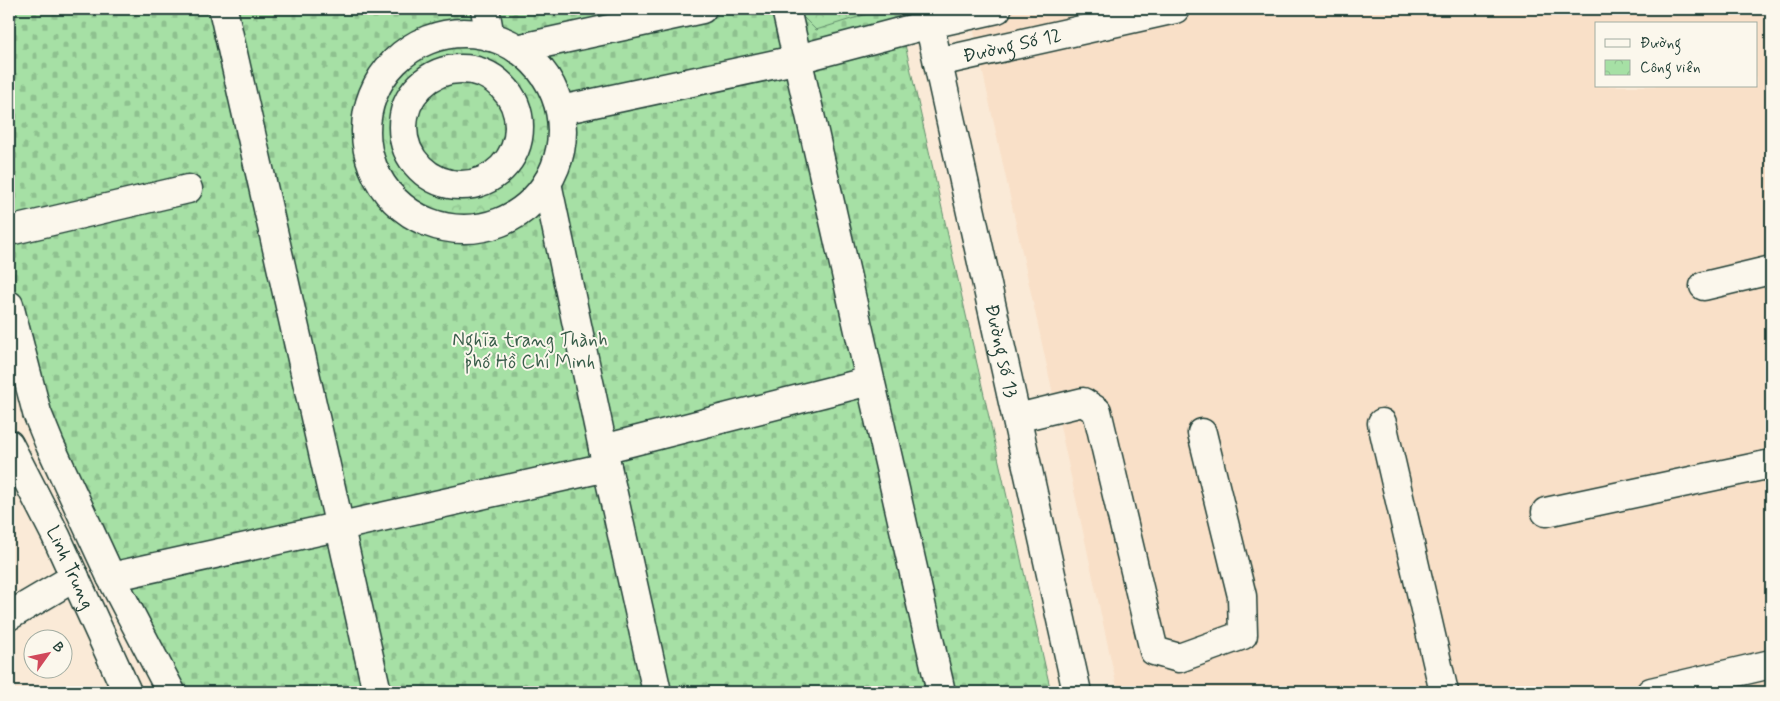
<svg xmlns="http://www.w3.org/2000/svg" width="1780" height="701" viewBox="0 0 1780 701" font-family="Mynerve,sans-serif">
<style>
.built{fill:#f9e0c8;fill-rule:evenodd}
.cemetery{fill:url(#cemetery-stones);stroke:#628e6c}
.park{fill:url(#park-crowns);stroke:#628e6c;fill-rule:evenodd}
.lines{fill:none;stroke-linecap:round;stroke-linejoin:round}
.minor-casing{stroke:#1f3d34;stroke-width:31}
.minor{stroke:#fbf7ec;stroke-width:28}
.labels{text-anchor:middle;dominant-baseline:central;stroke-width:4;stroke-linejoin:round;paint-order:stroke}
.street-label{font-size:19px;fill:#1f3d34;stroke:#fbf7ec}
.park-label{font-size:19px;fill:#3a5e4b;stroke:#fbf7ec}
</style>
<defs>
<pattern id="cemetery-stones" width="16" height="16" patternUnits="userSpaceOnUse" patternTransform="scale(1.25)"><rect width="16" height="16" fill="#a6e0a5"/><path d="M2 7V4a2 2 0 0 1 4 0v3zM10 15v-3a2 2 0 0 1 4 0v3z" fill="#8ec18f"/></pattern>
<pattern id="park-crowns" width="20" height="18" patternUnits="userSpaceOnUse" patternTransform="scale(1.25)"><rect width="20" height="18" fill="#a6e0a5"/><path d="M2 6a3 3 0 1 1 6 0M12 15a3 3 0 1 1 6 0" fill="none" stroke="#8ec18f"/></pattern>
</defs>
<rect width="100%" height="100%" fill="#faead7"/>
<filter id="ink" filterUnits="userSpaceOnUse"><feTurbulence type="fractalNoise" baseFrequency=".02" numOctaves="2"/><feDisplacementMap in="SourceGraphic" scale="10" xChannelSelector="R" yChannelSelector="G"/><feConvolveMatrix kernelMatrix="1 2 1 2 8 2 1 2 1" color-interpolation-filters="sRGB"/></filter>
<g filter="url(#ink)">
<!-- built -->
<path class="built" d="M969,9H1771V692H1118ZM1596,24H1756V86H1596Z"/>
<!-- cemetery -->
<polygon class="cemetery" points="9,9 897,9 1051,692 157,692 9,374"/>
<!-- park -->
<g class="park">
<polygon points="799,9 878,9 877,11 816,30 800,14"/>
<path d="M469,44C477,46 486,47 494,50C499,52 503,56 507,58C545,82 558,130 539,171C536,177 530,183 526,189C514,204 496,212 478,216C394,235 337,124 403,67C414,57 428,48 442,45C451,44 460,44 469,44ZM452,69C458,69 465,69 471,69C504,74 524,110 517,141C514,155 504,169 491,176C438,205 381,148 413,95C418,87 425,79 434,75C440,72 446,71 452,69Z"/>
</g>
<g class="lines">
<!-- minor casing -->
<g class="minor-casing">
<g id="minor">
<polyline points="223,9 377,692"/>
<polyline points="485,9 490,37"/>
<polyline points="786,9 941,692"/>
<path id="s1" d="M926,9L1077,692"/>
<circle cx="464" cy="131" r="98"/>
<polyline points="517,49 702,9"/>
<path id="s2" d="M938,62L1175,9"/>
<circle cx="461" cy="127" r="58"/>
<polyline points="561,110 790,61 930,24 997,9"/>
<polyline points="547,183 607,467 657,692"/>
<polyline points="9,231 188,189"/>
<polyline points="1704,286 1771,270"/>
<polyline points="9,305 37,413 50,445 111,577 171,692"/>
<polyline points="1017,418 1083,402 1097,411 1154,651 1179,658 1243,635 1242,596 1202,433"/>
<polyline points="1382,423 1444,692"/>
<path id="s3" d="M9,444L56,536L127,692"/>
<polyline points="603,449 870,381"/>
<polyline points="1546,512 1771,464"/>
<polyline points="111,577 607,467"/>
<polyline points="9,616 75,577"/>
<polyline points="1651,692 1771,664"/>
</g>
</g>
<!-- minor -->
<use href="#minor" class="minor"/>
</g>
</g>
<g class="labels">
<!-- street labels -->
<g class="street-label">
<text stroke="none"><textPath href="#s2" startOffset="76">Đường Số 12</textPath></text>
<text stroke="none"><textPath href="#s1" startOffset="350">Đường số 13</textPath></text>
<text stroke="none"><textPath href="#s3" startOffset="138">Linh Trung</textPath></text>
</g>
<!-- park labels -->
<g class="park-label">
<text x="530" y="340">Nghĩa trang Thành<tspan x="530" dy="22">phố Hồ Chí Minh</tspan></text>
</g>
</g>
<!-- margin -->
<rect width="1780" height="701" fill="none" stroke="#fbf7ec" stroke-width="30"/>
<rect x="15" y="15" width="1750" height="671" fill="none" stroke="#1f3d34" stroke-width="2" filter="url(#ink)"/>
<!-- legend -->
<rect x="1595" y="22" width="162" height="65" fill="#fbf7ec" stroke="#a3ada2"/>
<rect x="1605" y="39" width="25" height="8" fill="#fbf7ec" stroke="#a3ada2"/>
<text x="1640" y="48" font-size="15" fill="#1f3d34">Đường</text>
<rect x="1605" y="60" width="25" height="15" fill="url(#park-crowns)" stroke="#a3ada2"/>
<text x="1640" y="72" font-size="15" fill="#1f3d34">Công viên</text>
<!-- north arrow -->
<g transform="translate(48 654) rotate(57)"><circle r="24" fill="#fbf7ec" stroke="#a3ada2"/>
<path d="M0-4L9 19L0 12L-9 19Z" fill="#d1495b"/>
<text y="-8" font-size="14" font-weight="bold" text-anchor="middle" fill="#1f3d34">B</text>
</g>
</svg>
